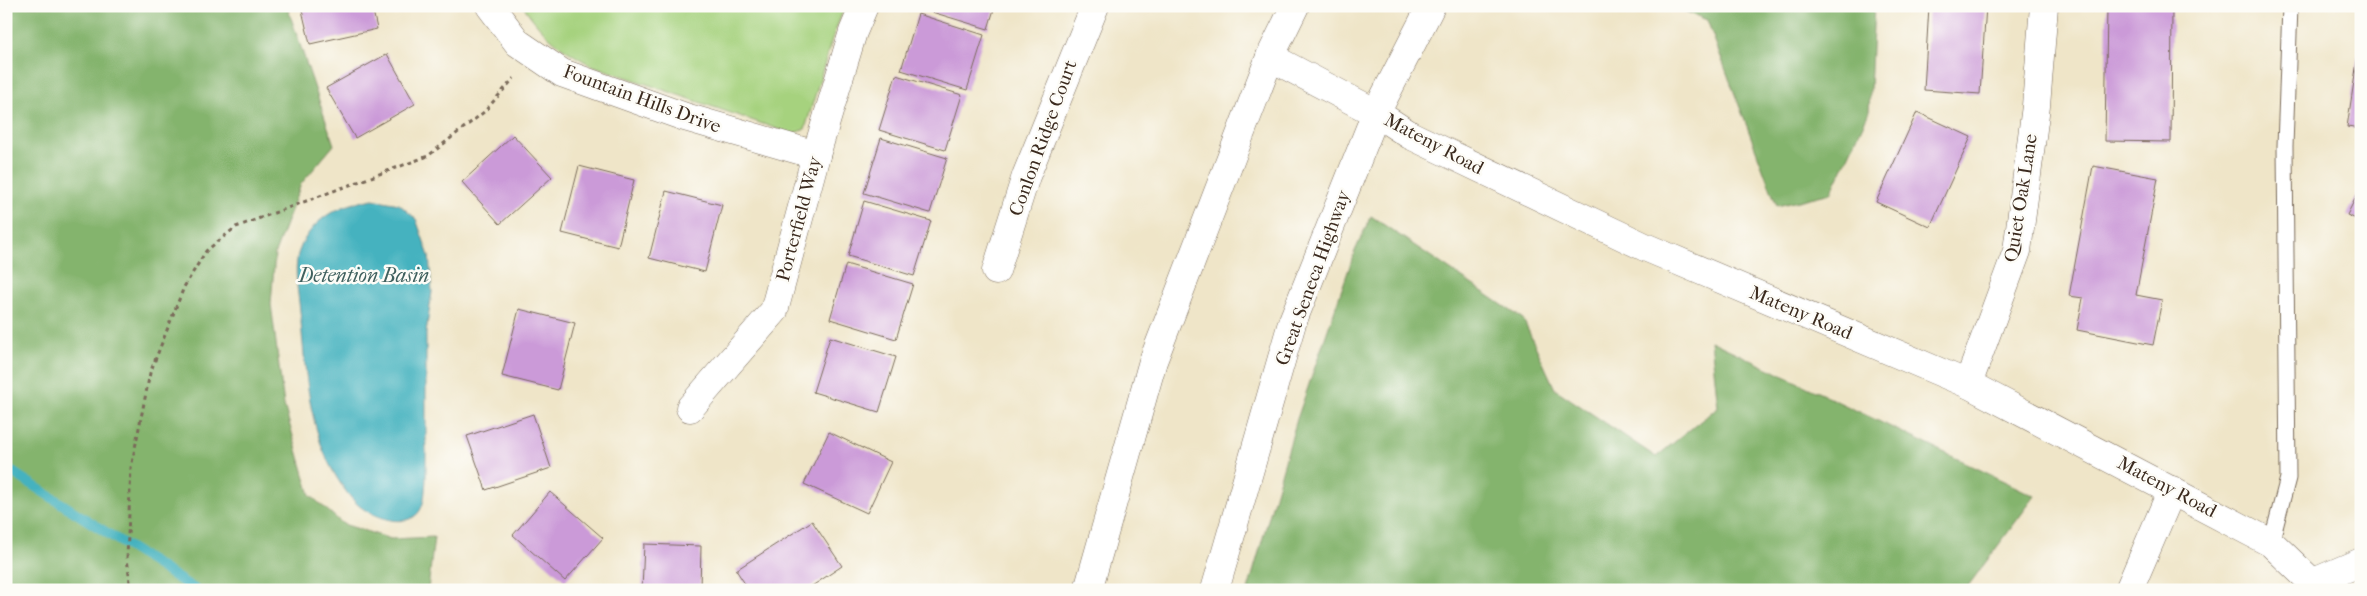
<svg xmlns="http://www.w3.org/2000/svg" width="2367" height="596" viewBox="0 0 2367 596" font-family="'IM FELL French Canon',serif">
<style>
.green{fill:#a6d27e;stroke:#707e4e}
.forest{fill:#84b46d;stroke:#606f46}
.water{fill:#44b2bf;stroke:#406e6e}
.lines{fill:none;stroke-linecap:round;stroke-linejoin:round}
.stream{stroke:#44b2bf;stroke-width:10}
.building{fill:#cb9ad8}
.service-casing{stroke:#7a6b5a;stroke-width:17}
.minor-casing{stroke:#7a6b5a;stroke-width:29}
.tertiary-casing{stroke:#7a6b5a;stroke-width:29}
.primary-casing{stroke:#7a6b5a;stroke-width:29}
.path{stroke:#7a6b5a;stroke-width:3;stroke-dasharray:4 4;stroke-linecap:butt}
.service{stroke:#fff;stroke-width:15}
.minor{stroke:#fff;stroke-width:28}
.tertiary{stroke:#fff;stroke-width:28}
.primary{stroke:#fff;stroke-width:28}
.labels{text-anchor:middle;dominant-baseline:central;stroke-width:5;stroke-linejoin:round;paint-order:stroke}
.street-label{font-size:19px;fill:#3b2a1e;stroke:#fdfcf7}
.water-label{font-size:20px;font-style:italic;fill:#3f605e;stroke:#fdfcf7}
</style>
<rect width="100%" height="100%" fill="#fdfcf7"/>
<filter id="ink" filterUnits="userSpaceOnUse"><feTurbulence type="fractalNoise" baseFrequency=".02" numOctaves="2"/><feDisplacementMap in="SourceGraphic" scale="10" xChannelSelector="R" yChannelSelector="G"/><feConvolveMatrix kernelMatrix="1 2 1 2 8 2 1 2 1" color-interpolation-filters="sRGB"/></filter>
<filter id="wash" filterUnits="userSpaceOnUse"><feTurbulence type="fractalNoise" baseFrequency=".0096" numOctaves="4" result="noise"/><feDisplacementMap in="SourceGraphic" scale="20" xChannelSelector="R" yChannelSelector="G"/><feGaussianBlur stdDeviation="1.12" result="paint"/><feColorMatrix in="noise" values="0 0 0 0 0 0 0 0 0 0 0 0 0 0 0 0 0 1.4 0 .05"/><feComposite in="paint" operator="in"/></filter>
<g filter="url(#wash)">
<rect width="100%" height="100%" fill="#efe5c8"/>
<!-- green -->
<path class="green" d="M523,6H845L832,39L805,129L792,134L591,65C557,46 546,38 523,6Z"/>
<!-- forest -->
<g class="forest">
<polygon points="6,6 287,6 334,145 301,184 275,253 271,304 284,405 310,495 343,524 391,539 434,537 428,590 6,590"/>
<polygon points="1672,6 1874,6 1869,112 1831,193 1777,206 1707,20"/>
<polygon points="1371,216 1523,319 1555,389 1656,457 1718,407 1711,341 2035,496 1965,590 1248,590 1297,419 1355,251"/>
</g>
<!-- water -->
<path class="water" d="M373,199L399,204L416,219L429,256L432,292L426,333V479C425,490 425,504 419,512C405,531 366,515 354,501C339,485 325,459 319,438C306,397 304,353 300,311C298,292 294,272 298,254C300,248 303,241 306,237C322,212 346,204 373,199Z"/>
<g class="lines">
<!-- stream -->
<polyline class="stream" points="6,468 196,590"/>
</g>
<g id="blocks">
<!-- building -->
<g class="building">
<polygon points="301,6 372,6 377,29 310,44"/>
<polygon points="923,6 995,6 988,29 922,9"/>
<polygon points="1929,6 1986,6 1980,94 1924,90"/>
<polygon points="2107,6 2172,6 2171,142 2105,141"/>
<polygon points="918,14 984,35 967,90 901,70"/>
<polygon points="2360,42 2361,42 2361,129 2347,127"/>
<polygon points="387,54 415,104 355,138 326,88"/>
<polygon points="896,75 962,95 945,150 879,130"/>
<polygon points="1917,112 1971,137 1930,227 1876,202"/>
<polygon points="513,135 552,177 500,224 462,182"/>
<polygon points="881,138 947,158 930,213 864,193"/>
<polygon points="579,166 634,180 618,247 562,233"/>
<polygon points="2093,166 2158,178 2136,295 2162,300 2153,345 2077,330 2083,298 2069,296"/>
<polygon points="2361,187 2361,221 2347,215"/>
<polygon points="666,191 722,205 705,272 649,258"/>
<polygon points="864,201 931,221 914,276 848,256"/>
<polygon points="846,264 913,284 896,339 830,319"/>
<polygon points="519,309 575,323 558,390 502,376"/>
<polygon points="830,337 896,357 879,412 813,392"/>
<polygon points="533,414 551,468 486,490 467,436"/>
<polygon points="829,432 891,462 867,513 804,484"/>
<polygon points="550,492 603,538 565,581 513,535"/>
<polygon points="812,521 842,566 806,590 749,590 736,570"/>
<polygon points="644,544 701,546 700,590 642,590"/>
</g>
</g>
</g>
<g filter="url(#ink)">
<use href="#blocks" fill-opacity="0" stroke="#7a6b5a" stroke-width="1"/>
<g class="lines">
<!-- service casing -->
<g class="service-casing">
<polyline id="service" points="2271,543 2288,478 2285,146 2290,6"/>
</g>
<!-- minor casing -->
<g class="minor-casing">
<g id="minor">
<polyline points="490,6 518,43 562,73 685,117 816,155"/>
<polyline points="996,271 1026,176 1095,6"/>
<polyline points="1968,384 2017,251 2036,106 2044,6"/>
<polyline points="690,408 774,311 816,155 853,32 864,6"/>
<polyline points="2314,582 2361,562"/>
<polyline points="2129,590 2172,490"/>
</g>
</g>
<!-- tertiary casing -->
<g class="tertiary-casing">
<polyline id="tertiary" points="1270,57 1376,113 1410,135 1645,247 1968,384 2271,543 2320,590"/>
</g>
<!-- primary casing -->
<g class="primary-casing">
<g id="primary">
<polyline points="1088,590 1153,361 1270,57 1295,6"/>
<polyline points="1215,590 1292,323 1376,113 1431,6"/>
</g>
</g>
<!-- path -->
<polyline class="path" points="131,590 127,558 131,468 150,373 184,287 206,251 236,227 428,156 484,112 514,78"/>
<!-- service -->
<use href="#service" class="service"/>
<!-- minor -->
<use href="#minor" class="minor"/>
<!-- tertiary -->
<use href="#tertiary" class="tertiary"/>
<!-- primary -->
<use href="#primary" class="primary"/>
</g>
</g>
<g class="labels">
<!-- street labels -->
<g class="street-label">
<text transform="translate(642 99) rotate(20)">Fountain Hills Drive</text>
<text transform="translate(1043 138) rotate(-70)">Conlon Ridge Court</text>
<text transform="translate(1434 144) rotate(28)">Mateny Road</text>
<text transform="translate(2021 198) rotate(-81)">Quiet Oak Lane</text>
<text transform="translate(799 219) rotate(-75)">Porterfield Way</text>
<text transform="translate(1313 278) rotate(-70)">Great Seneca Highway</text>
<text transform="translate(1801 313) rotate(23)">Mateny Road</text>
<text transform="translate(2167 487) rotate(28)">Mateny Road</text>
</g>
<!-- water labels -->
<g class="water-label">
<text x="364" y="275">Detention Basin</text>
</g>
</g>
<!-- margin -->
<rect width="2367" height="596" fill="none" stroke="#fdfcf7" stroke-width="25"/>
</svg>
